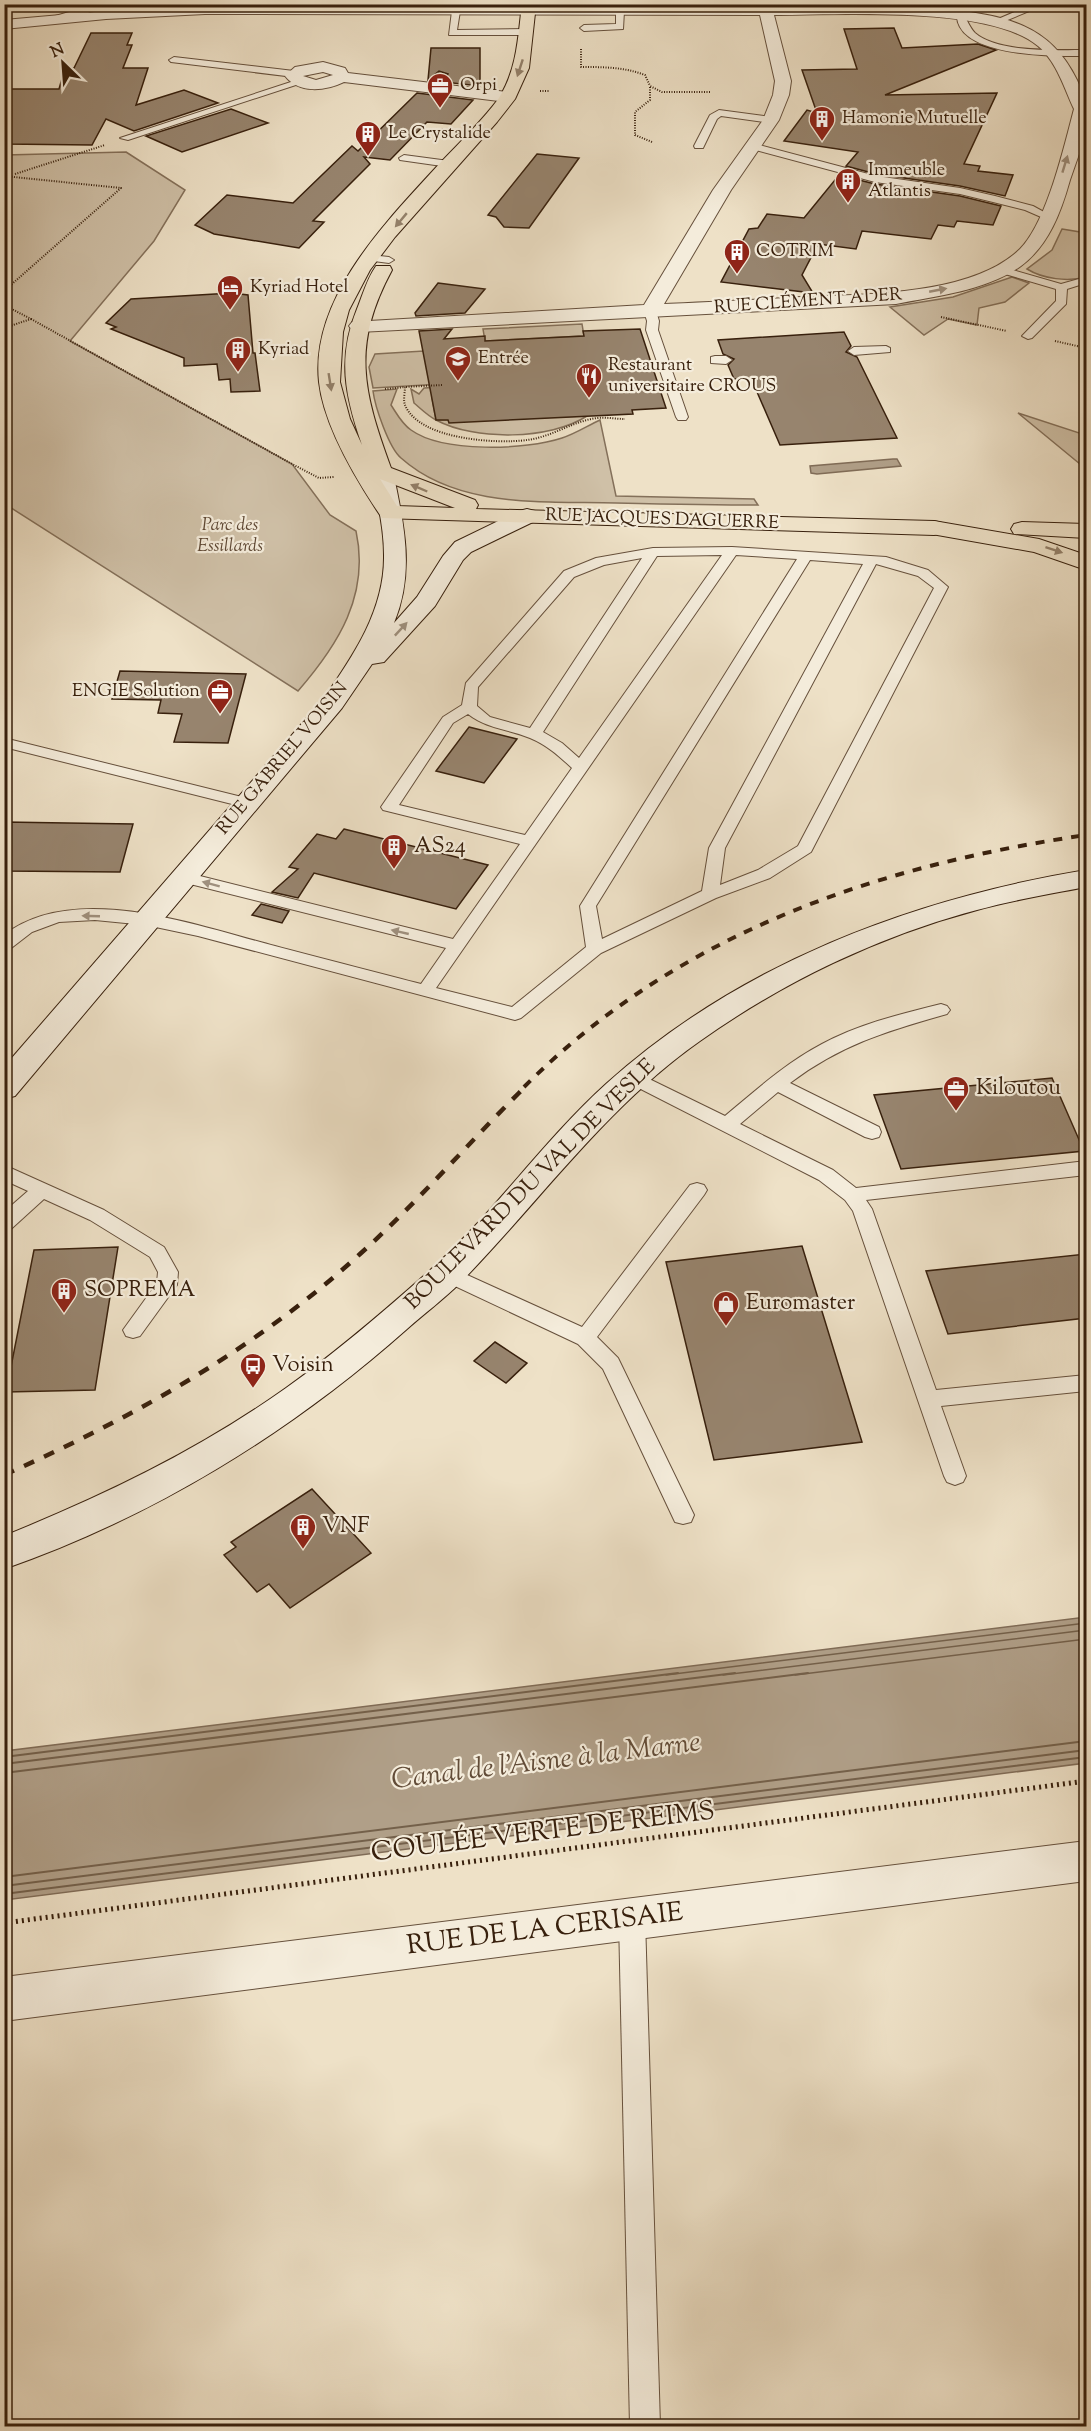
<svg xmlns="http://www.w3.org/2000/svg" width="1091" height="2431" viewBox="0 0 1091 2431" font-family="'Sorts Mill Goudy',serif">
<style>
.green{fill:#cfc0a7;stroke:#84705a;stroke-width:1.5}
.water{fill:#b09f88;stroke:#806c57;stroke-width:1.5}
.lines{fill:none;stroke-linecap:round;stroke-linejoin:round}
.shore-far1{stroke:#74604a;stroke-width:1.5}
.shore{stroke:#74604a;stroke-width:2}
.building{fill:#97846e;stroke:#38200d;stroke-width:1.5}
.lane-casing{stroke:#66503c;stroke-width:2}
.street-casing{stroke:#66503c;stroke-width:2}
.secondary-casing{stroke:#38200d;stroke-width:2}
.primary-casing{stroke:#38200d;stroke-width:2}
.highway-casing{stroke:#38200d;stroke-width:2}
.path-far1{stroke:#38200d;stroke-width:2;stroke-dasharray:1 1.5;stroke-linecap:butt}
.path{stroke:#38200d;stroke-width:5;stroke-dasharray:2 4;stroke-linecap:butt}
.lane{fill:#f4ecdb;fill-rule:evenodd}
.street{fill:#f4ecdb;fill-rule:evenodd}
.secondary{fill:#f4ecdb;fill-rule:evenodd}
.primary{fill:#eee1c7;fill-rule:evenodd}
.highway{fill:#eee1c7;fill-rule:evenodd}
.rail-far1{stroke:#38200d;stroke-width:4;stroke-dasharray:9 9;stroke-linecap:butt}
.rail{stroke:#38200d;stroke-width:4.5;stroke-dasharray:11 11;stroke-linecap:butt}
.oneway{fill:#93806a}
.oneway2{fill:#9f907e}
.labels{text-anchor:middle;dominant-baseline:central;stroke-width:4.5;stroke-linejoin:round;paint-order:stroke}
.far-poi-label{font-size:18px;fill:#38200d;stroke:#f4ecdb;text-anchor:start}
.far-street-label{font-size:18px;fill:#38200d;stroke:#f4ecdb}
.far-park-label{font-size:18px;font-style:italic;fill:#5e4834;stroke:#f4ecdb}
.poi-label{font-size:22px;fill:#38200d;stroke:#f4ecdb;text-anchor:start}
.street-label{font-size:22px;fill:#38200d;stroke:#f4ecdb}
.near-street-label{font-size:27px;fill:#38200d;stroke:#f4ecdb}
.near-water-label{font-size:28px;font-style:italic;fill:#624c38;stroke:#f4ecdb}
</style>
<rect width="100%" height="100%" fill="#eee1c7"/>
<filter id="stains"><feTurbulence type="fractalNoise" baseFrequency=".00333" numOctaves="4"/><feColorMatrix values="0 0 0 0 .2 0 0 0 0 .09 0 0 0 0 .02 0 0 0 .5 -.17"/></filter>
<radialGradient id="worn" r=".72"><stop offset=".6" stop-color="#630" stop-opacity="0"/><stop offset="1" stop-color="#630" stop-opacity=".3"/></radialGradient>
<!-- green -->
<g class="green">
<path d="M126,152L185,190L154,241L70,341L292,464L330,515L356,531C370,595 338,645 298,691L5,504V155Z"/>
<path d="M1062,229L1086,233V277C1068,282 1043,279 1027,269L1052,250Z"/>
<polygon points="1012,277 1029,283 1005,302 979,308 977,325 948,319 924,335 890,307 953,297"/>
<polygon points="582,324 584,336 485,341 483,329"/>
<polygon points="424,351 442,384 373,388 369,367 375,354"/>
<path d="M442,387L432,398L436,420L587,416C550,440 475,441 436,420C428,416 421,409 414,403L411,389L419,394L424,388Z"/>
<path d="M397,389L391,405C397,414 402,424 411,430C443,453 526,450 562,438C575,434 587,426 600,420L616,496L754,499L758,505C710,505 663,504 616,503C544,501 458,509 401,458C389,448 375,407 373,391Z"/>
<polygon points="1018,413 1082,434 1086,429 1086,469"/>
</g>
<!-- water -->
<g class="water">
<polygon points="893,459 897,459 901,466 817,474 811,473 810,466"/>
<polygon points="1086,1617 1086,1763 5,1900 5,1751"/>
</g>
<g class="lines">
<!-- shore-far1 -->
<g class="shore-far1">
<polyline points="666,1675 1086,1623"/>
<polyline points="723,1675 1086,1630"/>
<polyline points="795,1675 1086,1639"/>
</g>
<!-- shore -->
<g class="shore">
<polyline points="4,1757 678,1673"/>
<polyline points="4,1764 735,1673"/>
<polyline points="4,1773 808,1673"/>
<polyline points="4,1877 1086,1741"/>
<polyline points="4,1886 1086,1750"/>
<polyline points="4,1894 1086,1757"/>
</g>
</g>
<!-- building -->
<g class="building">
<polygon points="894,28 902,48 978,44 996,50 885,95 997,93 964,164 980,166 978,171 1013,175 1005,196 960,186 876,174 846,166 858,152 784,141 807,110 817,113 802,70 857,69 844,29"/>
<polygon points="91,33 132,33 127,45 132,45 123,68 148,68 136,105 184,90 218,103 134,131 106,119 92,145 4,144 4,89 59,89 65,68 74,68"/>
<polygon points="431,48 480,48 480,86 443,82 448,74 439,71 428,80"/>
<polygon points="417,93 473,100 451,124 427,122 390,160 364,157 370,164 313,221 324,222 299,248 214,234 195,225 227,195 293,203 352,146 358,151"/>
<polygon points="231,109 268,123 182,152 146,136"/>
<polygon points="537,154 579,158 529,228 504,227 496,217 488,215"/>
<polygon points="839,175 875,184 960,196 1001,206 993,225 957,221 954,227 938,225 931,239 862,231 856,249 818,244 802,275 813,293 721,282 749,229 758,228 767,214 804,218"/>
<polygon points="438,283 485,289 465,313 416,316 415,313"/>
<polygon points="232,293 248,295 253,353 255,353 260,391 231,392 230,379 219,380 217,364 184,366 184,358 111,329 116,327 106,323 131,299"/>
<polygon points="452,329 444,339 485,336 485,341 584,336 583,331 640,329 666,408 632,410 633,414 449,423 448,420 436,420 419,331"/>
<polygon points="844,332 851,346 846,352 857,357 897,438 780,445 751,378 734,379 728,365 734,359 723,354 718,340"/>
<polygon points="120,671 246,674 228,743 174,742 182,714 158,713 161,700 112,699"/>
<polygon points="469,727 517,739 484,783 436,771"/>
<polygon points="4,822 67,823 133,824 120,872 4,871"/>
<polygon points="344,829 488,865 456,909 314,873 298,898 272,892 298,869 289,867 317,834 336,839"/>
<polygon points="261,904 289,911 282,923 252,915"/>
<polygon points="1052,1078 1084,1151 901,1169 874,1095"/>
<polygon points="802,1246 862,1442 714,1460 666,1262"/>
<polygon points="118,1247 95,1390 6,1392 34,1250"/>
<polygon points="1086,1254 1086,1318 948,1334 926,1271"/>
<polygon points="495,1342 527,1363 506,1383 474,1361"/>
<polygon points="312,1489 371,1553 290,1608 269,1584 257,1592 224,1555 236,1547 231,1542"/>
</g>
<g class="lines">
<!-- lane casing -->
<g class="lane-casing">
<g id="lane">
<path d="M84,4H93L96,8C87,16 62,23 52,17L86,7Z"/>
<path d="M104,4L160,9L164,12L160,15C141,12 120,16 104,4Z"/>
<polygon points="895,4 903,4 905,10 898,12"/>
<polygon points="1033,4 1046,4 998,24 991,22"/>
<polygon points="456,8 460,11 457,30 528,29 532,32 528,35 449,35 452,11"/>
<polygon points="620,8 624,11 623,29 584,31 580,28 584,25 616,24 616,11"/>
<path d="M957,13H963C967,20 970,28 975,33C998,53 1057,50 1086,50V56C1057,56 954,58 957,13Z"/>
<polygon points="174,57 294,71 299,74 294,77 171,62 169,60"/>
<polygon points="438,73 446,75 433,90 427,90 425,88"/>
<polygon points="297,80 305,82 128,140 120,138"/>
<polygon points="719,110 771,117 776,120 771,123 721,116 717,119 703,148 695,148 694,146 710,115"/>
<polygon points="440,129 476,133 481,136 476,139 437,134 437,130"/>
<polygon points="752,143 876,176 960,188 995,196 1033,206 1053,217 1048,220 1025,210 993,202 960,194 875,182 748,148 748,144"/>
<polygon points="404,155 449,161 454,164 449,167 400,160 399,158"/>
<polygon points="370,255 389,257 394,260 389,263 366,260 366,256"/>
<polygon points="1002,267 1061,284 1086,277 1086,283 1067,289 1066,304 1032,338 1028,339 1022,336 1056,301 1056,289 998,272 996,270"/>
<polygon points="650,308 656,311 659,321 658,330 688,417 686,420 678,420 676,417 646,330 647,321 644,311"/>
<polygon points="886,346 890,348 890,352 854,355 848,351 854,347"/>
<polygon points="715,356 726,356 732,360 726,364 711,363 711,357"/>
<path d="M732,547L886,557L928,570L948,587L811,852L770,878L716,898L601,953L521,1018L515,1020L198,936L146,925L95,920L59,922L32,932L10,949L4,950V935C75,880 197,926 275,946C323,959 372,971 421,984L446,948L178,881L176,877L184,872L453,939L520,844L383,810L381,807L443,717L462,705L466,683L564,571L596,558L653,548ZM722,555L579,758L562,743L543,732L657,556ZM736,555L797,559L580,906L586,947L512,1007L436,988ZM642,558L530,728L490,717L477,706L478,687L574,577L604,565ZM810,560L863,564L709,848L702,891L602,939L596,906ZM876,564L918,576L934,588L798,846L758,870L720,885L725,848ZM468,714C487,729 509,729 530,738C547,745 559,756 572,768L525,835L399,805L453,723Z"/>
<polygon points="4,738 254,800 256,803 248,808 4,747"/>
<path d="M941,1004L947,1006L950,1010L947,1014C887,1031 840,1045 790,1083L879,1127L881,1132L879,1137L872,1139L865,1137L778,1092L740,1124L833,1170L856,1188L1086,1161V1175L866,1200L872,1209L936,1390L1086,1375V1391L941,1406L966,1476L963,1482L955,1485L947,1482L944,1476L853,1211L845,1200L819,1180L627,1082L624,1078L627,1074L633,1072L639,1074L725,1116C756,1090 786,1063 822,1044C859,1024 901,1014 941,1004Z"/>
<polygon points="4,1165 104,1210 164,1247 178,1272 177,1285 140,1336 133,1338 126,1336 123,1330 157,1283 158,1272 150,1257 90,1220 44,1199 11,1229 4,1231 4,1212 28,1191 4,1180"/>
<polygon points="697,1183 704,1185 707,1190 704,1195 597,1337 618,1358 694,1515 691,1522 683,1524 675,1522 603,1369 578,1344 440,1279 437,1274 440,1269 447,1266 454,1269 582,1327 690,1185"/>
<polygon points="632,1907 641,1910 645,1919 660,2426 630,2426 619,1919 623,1910"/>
</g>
</g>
<!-- street casing -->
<g class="street-casing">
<g id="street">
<path d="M205,6L940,8C1000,16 1048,20 1077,80C1084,95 1089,107 1086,124C1084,143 1076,162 1070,180C1061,212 1049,245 1021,266C986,291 937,296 896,304L359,332L352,330L349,326L352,322L644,305L713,190L763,120L773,95L775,81L760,15L205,14L106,19L4,29V20L106,11ZM774,15C838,15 989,5 1038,46C1057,62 1064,88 1074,109C1064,147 1047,222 1020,249C972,296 864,294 801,297C755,300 709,302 664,304L731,190L779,120L789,95L791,81Z"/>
<path d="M323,62L345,68L348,73L507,92L515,97L507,102L344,82C325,91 299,94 285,76L295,67ZM323,72L333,75L316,80L303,76Z"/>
<polygon points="1086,1841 1086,1881 4,2021 4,1977"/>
</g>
</g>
<!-- secondary casing -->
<g class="secondary-casing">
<g id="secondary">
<path d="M382,465L390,467L393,472C404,524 415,572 394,623L417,597L443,556L455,542L519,511L527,509L535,511L538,516L535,521L471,552L463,560L435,606L384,662L372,664L342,708L15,1096L4,1099V1067L324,698C354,655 385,609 384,555C384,527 377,499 371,472L374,467Z"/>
<path d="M1086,870V887C1050,894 1013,900 977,910C879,936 783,982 700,1041C606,1107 541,1200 461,1282C444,1299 425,1313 407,1329C290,1433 153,1517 4,1569V1536C103,1496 199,1450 286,1388C335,1353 382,1313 427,1273C492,1216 541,1143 606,1084C739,964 911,899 1086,870Z"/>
</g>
</g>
<!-- primary casing -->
<g class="primary-casing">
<path id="primary" d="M522,4H536L529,68L515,99L497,122L395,237L370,270L349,310L343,332L340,382L350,419L362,445C345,396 337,358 357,309C363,294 367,279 376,266H390L392,270C351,346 363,391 391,468L475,500L478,505L476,509L934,521L942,523L945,528L942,533L934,535L382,518C357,481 324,427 319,382C310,297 388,220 441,162C461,141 482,121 499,98C517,69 518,38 522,4ZM380,479L455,508L397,506Z"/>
</g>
<!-- highway casing -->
<g class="highway-casing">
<g id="highway">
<polygon points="934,521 1039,539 1086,555 1086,570 1034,552 926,533 923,528 926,523"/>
<polygon points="1022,522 1086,524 1086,538 1014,534 1011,529 1014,524"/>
</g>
</g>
<!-- path-far1 -->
<g class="path-far1">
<path d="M581,49V67C603,67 624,67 645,75L650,86"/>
<polyline points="540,91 549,91"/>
<polyline points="652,142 635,135 635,112 650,100 650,86 662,92 710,92"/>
<polyline points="15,174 105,145"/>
<polyline points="4,176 121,188 4,291"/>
<polyline points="4,305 31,319 4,328"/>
<polyline points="941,317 1007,331"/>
<polyline points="31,319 292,464 319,478 334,477"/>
<polyline points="1055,341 1086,348"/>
<path d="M442,385L405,387C405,392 403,400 405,405C419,440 497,444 527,440C552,437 573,421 597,418C607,417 616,419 625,419"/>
<polyline points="385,389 405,387"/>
</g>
<!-- path -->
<polyline class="path" points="4,1923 1086,1781"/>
<!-- lane -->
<use href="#lane" class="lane"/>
<!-- street -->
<use href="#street" class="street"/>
<!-- secondary -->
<use href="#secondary" class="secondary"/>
<!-- primary -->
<use href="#primary" class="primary"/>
<!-- highway -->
<use href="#highway" class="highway"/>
<!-- rail-far1 -->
<path class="rail-far1" d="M524,1087C678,933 875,866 1086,835"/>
<!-- rail -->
<path class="rail" d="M4,1475C132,1418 256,1349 360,1254C419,1201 470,1141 526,1086"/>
</g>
<!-- one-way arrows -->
<defs><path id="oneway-solid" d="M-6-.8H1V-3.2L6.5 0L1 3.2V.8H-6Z" transform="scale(1.5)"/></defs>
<g class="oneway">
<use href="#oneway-solid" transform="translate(520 68) rotate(108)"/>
<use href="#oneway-solid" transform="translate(401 220) rotate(130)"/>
<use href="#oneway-solid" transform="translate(330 382) rotate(81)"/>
<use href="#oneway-solid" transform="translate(419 488) rotate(-157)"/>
<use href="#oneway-solid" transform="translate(1054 550) rotate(18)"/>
</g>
<g class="oneway2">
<use href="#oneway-solid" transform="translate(1065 164) rotate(-73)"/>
<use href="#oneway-solid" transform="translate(938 290) rotate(-11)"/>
<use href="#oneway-solid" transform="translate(401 629) rotate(-47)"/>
<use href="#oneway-solid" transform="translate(211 884) rotate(-165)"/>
<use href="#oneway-solid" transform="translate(91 916) rotate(-178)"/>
<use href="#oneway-solid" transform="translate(400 932) rotate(-167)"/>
</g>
<!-- icons -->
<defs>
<g id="office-pin" transform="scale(1.35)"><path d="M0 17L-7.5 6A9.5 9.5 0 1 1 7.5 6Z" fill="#8f2418" stroke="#f4ecdb"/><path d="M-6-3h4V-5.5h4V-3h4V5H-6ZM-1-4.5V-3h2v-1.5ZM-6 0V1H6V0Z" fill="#fff"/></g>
<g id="building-pin" transform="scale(1.35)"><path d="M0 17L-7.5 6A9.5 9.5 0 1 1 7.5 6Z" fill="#8f2418" stroke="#f4ecdb"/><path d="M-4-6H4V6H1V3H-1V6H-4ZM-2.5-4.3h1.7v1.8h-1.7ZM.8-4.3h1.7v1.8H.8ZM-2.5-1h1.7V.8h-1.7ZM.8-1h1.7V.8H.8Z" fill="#fff"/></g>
<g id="hotel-pin" transform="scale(1.35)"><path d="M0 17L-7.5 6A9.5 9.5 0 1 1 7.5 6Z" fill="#8f2418" stroke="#f4ecdb"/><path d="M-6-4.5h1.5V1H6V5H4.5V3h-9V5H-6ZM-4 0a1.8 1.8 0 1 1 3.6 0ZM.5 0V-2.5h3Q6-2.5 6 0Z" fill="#fff"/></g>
<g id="university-pin" transform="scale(1.35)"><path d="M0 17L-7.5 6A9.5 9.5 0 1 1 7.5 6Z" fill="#8f2418" stroke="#f4ecdb"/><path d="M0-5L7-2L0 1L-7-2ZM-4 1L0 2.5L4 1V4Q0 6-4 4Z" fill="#fff"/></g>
<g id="restaurant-pin" transform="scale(1.35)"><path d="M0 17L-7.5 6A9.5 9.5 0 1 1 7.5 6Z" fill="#8f2418" stroke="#f4ecdb"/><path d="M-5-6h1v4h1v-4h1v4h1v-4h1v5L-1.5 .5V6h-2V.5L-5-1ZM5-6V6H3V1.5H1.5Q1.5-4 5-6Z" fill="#fff"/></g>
<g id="shop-pin" transform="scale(1.35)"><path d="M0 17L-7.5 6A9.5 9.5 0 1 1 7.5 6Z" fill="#8f2418" stroke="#f4ecdb"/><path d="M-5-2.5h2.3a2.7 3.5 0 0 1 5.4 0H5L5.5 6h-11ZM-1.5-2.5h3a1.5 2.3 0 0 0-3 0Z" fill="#fff"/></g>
<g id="bus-pin" transform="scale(1.35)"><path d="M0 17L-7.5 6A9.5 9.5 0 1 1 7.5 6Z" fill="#8f2418" stroke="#f4ecdb"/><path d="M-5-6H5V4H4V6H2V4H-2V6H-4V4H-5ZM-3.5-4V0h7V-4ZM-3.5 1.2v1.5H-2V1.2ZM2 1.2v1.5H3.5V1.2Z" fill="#fff"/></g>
</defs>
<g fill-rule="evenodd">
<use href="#office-pin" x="440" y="86"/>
<use href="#building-pin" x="822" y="119"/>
<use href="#building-pin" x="368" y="134"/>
<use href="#building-pin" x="848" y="181"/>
<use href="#building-pin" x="737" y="252"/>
<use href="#hotel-pin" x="230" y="288"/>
<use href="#building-pin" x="238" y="350"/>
<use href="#university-pin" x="458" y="359"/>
<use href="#restaurant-pin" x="589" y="376"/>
<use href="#office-pin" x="220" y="692"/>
<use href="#building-pin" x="394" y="847"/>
<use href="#office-pin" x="956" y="1089"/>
<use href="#building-pin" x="64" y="1291"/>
<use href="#shop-pin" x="726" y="1304"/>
<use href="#bus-pin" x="253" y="1366"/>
<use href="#building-pin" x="303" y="1527"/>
</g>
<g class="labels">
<!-- far-poi labels -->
<g class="far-poi-label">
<text x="460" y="86">Orpi</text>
<text x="842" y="119">Hamonie Mutuelle</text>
<text x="388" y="134">Le Crystalide</text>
<text x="868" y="171">Immeuble<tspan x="868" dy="21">Atlantis</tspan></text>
<text x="756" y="252">COTRIM</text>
<text x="250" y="288">Kyriad Hotel</text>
<text x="258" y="350">Kyriad</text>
<text x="478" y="359">Entrée</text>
<text x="608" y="366">Restaurant<tspan x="608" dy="21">universitaire CROUS</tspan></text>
<text x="200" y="692" text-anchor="end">ENGIE Solution</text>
</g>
<!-- far-street labels -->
<g class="far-street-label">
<text transform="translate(808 302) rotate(-4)">RUE CLÉMENT ADER</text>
<text transform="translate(662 520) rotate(2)">RUE JACQUES DAGUERRE</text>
<text transform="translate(283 759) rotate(-50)">RUE GABRIEL VOISIN</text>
</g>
<!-- far-park labels -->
<g class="far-park-label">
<text x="230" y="526">Parc des<tspan x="230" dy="21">Essillards</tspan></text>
</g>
<!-- poi labels -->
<g class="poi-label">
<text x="414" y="847">AS24</text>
<text x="976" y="1089">Kiloutou</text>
<text x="84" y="1291">SOPREMA</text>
<text x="746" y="1304">Euromaster</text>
<text x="272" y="1366">Voisin</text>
<text x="322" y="1527">VNF</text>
</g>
<!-- street labels -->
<g class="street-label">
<text transform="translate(531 1185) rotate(-45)">BOULEVARD DU VAL DE VESLE</text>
</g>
<!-- near-street labels -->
<g class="near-street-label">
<text transform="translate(543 1833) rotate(-7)">COULÉE VERTE DE REIMS</text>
<text transform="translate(545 1930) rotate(-7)">RUE DE LA CERISAIE</text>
</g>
<!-- near-water labels -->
<g class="near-water-label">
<text transform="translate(546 1762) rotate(-7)">Canal de l'Aisne à la Marne</text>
</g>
</g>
<!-- margin -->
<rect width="1091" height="2431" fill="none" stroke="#eee1c7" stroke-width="24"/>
<rect x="6" y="6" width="1079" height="2419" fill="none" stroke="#38200d" stroke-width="3"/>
<rect x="12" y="12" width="1067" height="2407" fill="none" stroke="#38200d" stroke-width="1.5"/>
<!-- north arrow -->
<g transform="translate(63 63) rotate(335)" stroke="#f4ecdb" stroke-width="4.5" paint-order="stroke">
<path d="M0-4.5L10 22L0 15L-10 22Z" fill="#38200d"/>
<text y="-9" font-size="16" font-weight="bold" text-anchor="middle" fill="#38200d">N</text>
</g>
<rect width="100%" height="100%" filter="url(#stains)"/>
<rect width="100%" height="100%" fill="url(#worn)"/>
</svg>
